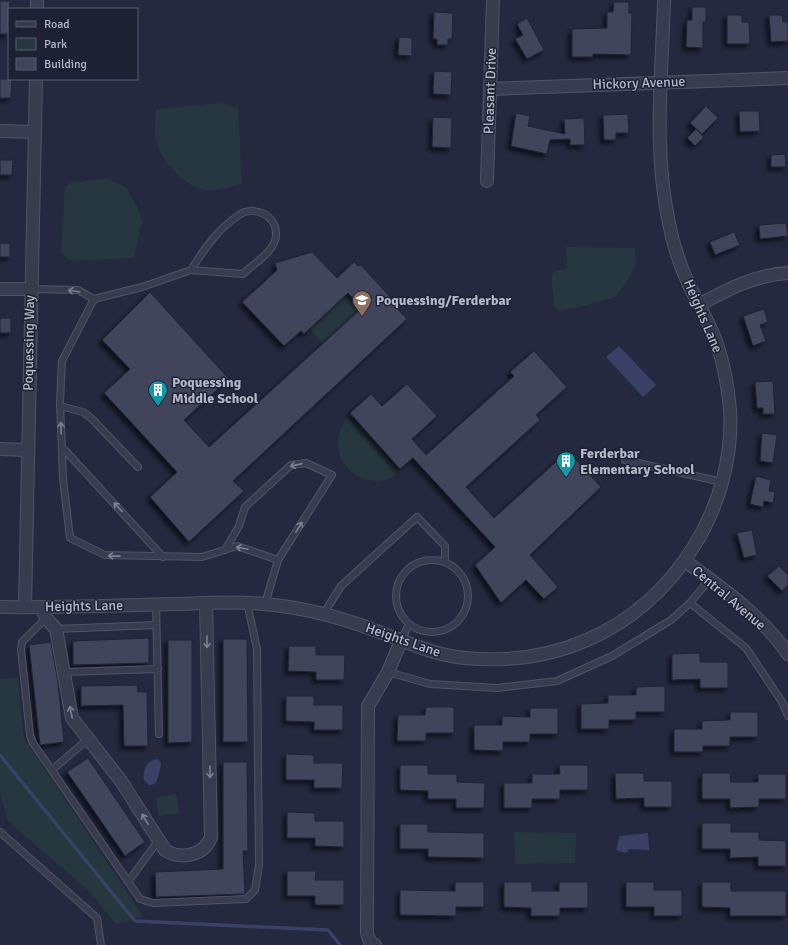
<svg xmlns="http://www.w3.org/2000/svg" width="788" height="945" viewBox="0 0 788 945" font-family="Signika,sans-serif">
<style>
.green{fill:#273740}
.water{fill:#394166}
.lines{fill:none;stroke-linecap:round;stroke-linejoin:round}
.stream{stroke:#394166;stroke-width:3.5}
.building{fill:#3f445c;stroke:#202336;filter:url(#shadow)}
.lane-casing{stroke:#515466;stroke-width:8}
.street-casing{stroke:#515466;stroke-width:14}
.lane{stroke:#393c4f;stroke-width:6}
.street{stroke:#393c4f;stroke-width:12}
.oneway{stroke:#7d8092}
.labels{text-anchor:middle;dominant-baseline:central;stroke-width:3;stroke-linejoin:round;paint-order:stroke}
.street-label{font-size:14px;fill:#b5b8c9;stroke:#1e2134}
.poi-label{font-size:14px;font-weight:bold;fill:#b5b8c9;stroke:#1e2134;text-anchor:start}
</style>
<defs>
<filter id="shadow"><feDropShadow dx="-3.5" dy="3.5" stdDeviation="2" flood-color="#0009"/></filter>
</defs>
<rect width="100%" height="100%" fill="#25293f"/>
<!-- green -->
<g class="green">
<path d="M223,103L238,108L242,183C230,187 219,191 206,190C186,188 162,162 157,143C154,132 155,121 156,109Z"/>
<polygon points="107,178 126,188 137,206 142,221 134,258 70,261 61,252 65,187 71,183"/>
<path d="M566,247L635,248L636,261L629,278L616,297L576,308H570L559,311L554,306C554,294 550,284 553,272L567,268Z"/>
<polygon points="348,293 362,308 323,344 310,329"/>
<path d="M350,413L400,469C378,501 311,464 350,413Z"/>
<polygon points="18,678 24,738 143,916 116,924 89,891 8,821 0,793 0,679"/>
<polygon points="176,794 179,813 159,816 156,797"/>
<polygon points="514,832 576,833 575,863 516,864"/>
</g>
<!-- water -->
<g class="water">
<polygon points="619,346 656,385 643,397 606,357"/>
<path d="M158,759L161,763C161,766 157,782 155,784L149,785L144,780C142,770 147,760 158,759Z"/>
<polygon points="648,833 649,850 629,849 626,853 616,850 620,836"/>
</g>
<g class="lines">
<!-- stream -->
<polyline class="stream" points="0,755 135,921 328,930 340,945"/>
</g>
<!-- building -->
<g class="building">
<polygon points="0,1 10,1 8,34 0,34"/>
<polygon points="614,2 629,2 629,13 632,13 631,55 593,54 593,57 572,57 572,29 607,28 607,12 613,12"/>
<polygon points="692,7 706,7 706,22 703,22 703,48 686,47 687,20 692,20"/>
<polygon points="434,12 453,13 452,39 448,39 448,45 437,45 437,39 433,39"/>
<polygon points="727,15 742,15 742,22 749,22 750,44 727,44"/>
<polygon points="769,15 782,15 783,22 788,22 788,41 771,42"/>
<polygon points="527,18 544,50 527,59 515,39 523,35 517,24"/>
<polygon points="399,37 412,38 412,56 398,55"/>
<polygon points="434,71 452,72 451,95 433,94"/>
<polygon points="0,79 12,79 11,98 0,98"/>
<polygon points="706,106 718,118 702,134 690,123"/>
<polygon points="739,111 759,111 760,131 740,132"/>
<polygon points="516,113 530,116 528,126 565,134 564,119 584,118 585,145 570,145 570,139 550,140 547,154 511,146"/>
<polygon points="628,114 629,133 616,133 616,140 604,140 603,115"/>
<polygon points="433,117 452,118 451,148 432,147"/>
<polygon points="696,129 704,137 695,146 687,138"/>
<polygon points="785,154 786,167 771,167 771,155"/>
<polygon points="0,160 13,160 12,175 0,175"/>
<polygon points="786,223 788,236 760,239 759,225"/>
<polygon points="734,232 740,245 715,255 710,242"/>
<rect x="0" y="243" width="10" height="14"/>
<polygon points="312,252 337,278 354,262 358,266 361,265 393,300 391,302 407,319 233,481 244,491 189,542 150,497 177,472 104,393 130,369 102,340 150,292 229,379 184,420 209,447 362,308 348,293 304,334 301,331 284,346 242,302 277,270 275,263"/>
<polygon points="764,309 768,322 760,325 766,341 753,346 743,316"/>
<rect x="0" y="318" width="11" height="15"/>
<polygon points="534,351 567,387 536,415 540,420 466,487 494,518 568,451 601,487 530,555 558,587 544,599 526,580 501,603 475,565 495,547 413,458 400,469 350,413 371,394 382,406 407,384 437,416 412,439 426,455 514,376 510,372"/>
<polygon points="773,381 775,414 763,414 763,408 757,408 755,382"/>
<polygon points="762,433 777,435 773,463 760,461"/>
<polygon points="756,476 771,480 769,491 775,492 773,503 764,501 763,507 750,504"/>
<polygon points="752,530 757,555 744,558 737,533"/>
<polygon points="779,566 788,575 788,585 782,591 767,576"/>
<polygon points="149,638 149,663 73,665 73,641"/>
<polygon points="223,639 247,639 248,742 223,742"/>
<polygon points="168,640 192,640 192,742 168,743"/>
<polygon points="51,642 58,683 64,742 40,745 29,645"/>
<polygon points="289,646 316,646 316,655 345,655 344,680 316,680 316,672 288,671"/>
<polygon points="700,653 700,662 728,662 728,688 700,688 700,679 672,680 672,654"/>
<polygon points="137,685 138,692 147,692 148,746 124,746 123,705 81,706 81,686"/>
<polygon points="665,686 665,712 636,712 636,720 609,720 609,729 581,729 581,704 608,703 608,695 636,695 636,687"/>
<polygon points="286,696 314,696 314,705 343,705 343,730 314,730 314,722 286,721"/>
<polygon points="426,707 454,707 454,733 426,733 426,741 397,741 398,715 425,715"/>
<polygon points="530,708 558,708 558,734 530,734 530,742 503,742 503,751 474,750 474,725 502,725 502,716 530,717"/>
<polygon points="730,712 758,712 758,737 730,737 730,746 703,746 703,752 674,752 674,729 702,729 702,721 730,720"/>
<polygon points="286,754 314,755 314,763 343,763 342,788 314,788 314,780 286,780"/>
<polygon points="88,758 145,842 125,856 67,772"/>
<polygon points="223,762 247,762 248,851 243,851 245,894 156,897 155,872 223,869"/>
<polygon points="400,765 428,765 428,774 457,774 457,782 485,783 484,808 456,808 456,799 428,799 428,791 400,790"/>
<polygon points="559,765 588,765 588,790 560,790 560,799 532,799 532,808 504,808 504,783 532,783 532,774 560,774"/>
<polygon points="615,773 644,773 644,781 672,781 672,807 644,807 644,798 616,799"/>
<polygon points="702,773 730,773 731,782 758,782 758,774 786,774 786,799 759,799 759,807 730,808 730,799 702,799"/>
<polygon points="287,812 315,813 315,821 344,821 344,847 315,846 315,838 287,838"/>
<polygon points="702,823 731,823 731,832 759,832 759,840 786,841 786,866 758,866 758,857 730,858 730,849 702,849"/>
<polygon points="400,824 428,824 428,832 484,833 484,858 428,857 428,849 400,849"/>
<polygon points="287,871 316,871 315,880 344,880 344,905 315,905 315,896 287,896"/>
<polygon points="455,882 484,882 484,907 456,907 456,916 400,915 400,890 455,891"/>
<polygon points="504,882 532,882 532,891 559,891 559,882 588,882 588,908 560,908 560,916 531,916 531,908 504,907"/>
<polygon points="626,882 654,882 654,890 682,890 682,916 654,916 654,907 626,907"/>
<polygon points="702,882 731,882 731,891 786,891 786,916 730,916 730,908 702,907"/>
</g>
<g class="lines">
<!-- lane casing -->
<g class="lane-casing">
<g id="lane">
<polyline points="31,289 78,290 94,299 62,361 60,402 63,479 70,538 105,555 202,557 237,546 278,560"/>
<path d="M94,299L142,287L191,270L243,274C253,264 276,251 276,235C277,215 254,205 239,215C218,229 204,249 191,270"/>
<polyline points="60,406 83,412 91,418 138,467"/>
<polyline points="62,447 163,557"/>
<polyline points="625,460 722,482"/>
<polyline points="225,550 239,526 245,507 291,465 306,463 332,475 278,560 265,604"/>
<circle cx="432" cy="596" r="36"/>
<polyline points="690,603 746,648 782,702 788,716"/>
<polyline points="156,604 159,734"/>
<polyline points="324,613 341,586 417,517 445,546 445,562"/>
<polyline points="46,618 22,642 21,649 30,735 33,743 140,899 153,903 246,899 255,890 259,865 257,649 247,603"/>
<polyline points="56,629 156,625"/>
<polyline points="401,641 409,624"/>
<polyline points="64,672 158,669"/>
<polyline points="388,672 430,684 497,688 557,681 612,656 671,620 690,603 710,579"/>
<polyline points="52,770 88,739"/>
<polyline points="0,832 97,918 101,945"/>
<polyline points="128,882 158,841"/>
</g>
</g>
<!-- street casing -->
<g class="street-casing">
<g id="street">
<polyline points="37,9 37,0"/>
<polyline points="490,89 788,78"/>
<polyline points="0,131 35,132"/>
<polyline points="487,181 493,0"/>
<polyline points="0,289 30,289"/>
<path d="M699,305C728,289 755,275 788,273"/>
<polyline points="0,449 27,450"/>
<path d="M685,561C722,588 762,616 788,654"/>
<path d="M0,607C59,608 118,605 177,604C206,603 234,601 263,604C302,607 340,617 377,631C407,642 433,655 465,658C506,662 548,657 587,640C675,603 736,505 730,409C728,387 724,365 717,344C710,324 699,305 689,285C680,266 673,244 669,223C653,150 662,74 664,0"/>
<polyline points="25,607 36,79"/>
<path d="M42,607L46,618L56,629L72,718L121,781L165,850C180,860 204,856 211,837L206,603"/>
<polyline points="375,945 370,942 367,933 368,706 388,672 401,641"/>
</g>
</g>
<!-- lane -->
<use href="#lane" class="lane"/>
<!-- street -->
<use href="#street" class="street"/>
</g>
<!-- one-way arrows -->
<defs><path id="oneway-shaft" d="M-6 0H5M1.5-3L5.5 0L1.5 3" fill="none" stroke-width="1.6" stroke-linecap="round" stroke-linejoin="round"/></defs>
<g class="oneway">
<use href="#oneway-shaft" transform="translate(74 291) rotate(-171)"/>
<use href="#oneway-shaft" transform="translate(61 428) rotate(-92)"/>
<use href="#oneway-shaft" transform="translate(296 465) rotate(167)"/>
<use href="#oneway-shaft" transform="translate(118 507) rotate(-133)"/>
<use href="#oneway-shaft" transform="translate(299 527) rotate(-58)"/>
<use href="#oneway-shaft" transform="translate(242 548) rotate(-168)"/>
<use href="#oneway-shaft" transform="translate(114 556) rotate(-179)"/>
<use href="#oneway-shaft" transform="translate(207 642) rotate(89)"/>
<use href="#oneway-shaft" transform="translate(71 712) rotate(-102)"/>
<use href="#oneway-shaft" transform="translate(210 772) rotate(89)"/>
<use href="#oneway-shaft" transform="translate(145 819) rotate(-121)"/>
</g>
<!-- icons -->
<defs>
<g id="school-pin" transform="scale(1)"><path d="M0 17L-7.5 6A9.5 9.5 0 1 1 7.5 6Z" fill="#8d6e63" stroke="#1e2134"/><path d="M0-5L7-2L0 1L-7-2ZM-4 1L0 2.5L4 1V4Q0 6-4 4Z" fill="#fff"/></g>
<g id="building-pin" transform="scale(1)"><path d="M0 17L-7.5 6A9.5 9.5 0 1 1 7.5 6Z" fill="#0f9aa8" stroke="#1e2134"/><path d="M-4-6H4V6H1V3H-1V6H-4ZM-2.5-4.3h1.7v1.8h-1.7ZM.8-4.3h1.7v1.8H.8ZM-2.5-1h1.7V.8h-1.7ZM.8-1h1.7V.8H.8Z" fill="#fff"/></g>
</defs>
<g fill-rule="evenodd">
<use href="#school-pin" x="362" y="300"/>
<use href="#building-pin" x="158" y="390"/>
<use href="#building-pin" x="566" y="461"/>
</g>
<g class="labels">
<!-- street labels -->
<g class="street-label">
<text transform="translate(639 83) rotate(-2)">Hickory Avenue</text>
<text transform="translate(490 91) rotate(-88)">Pleasant Drive</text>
<text transform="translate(703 316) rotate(67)">Heights Lane</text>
<text transform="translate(29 343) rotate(-89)">Poquessing Way</text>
<text transform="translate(729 598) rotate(40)">Central Avenue</text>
<text transform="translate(84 606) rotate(-1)">Heights Lane</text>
<text transform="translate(403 640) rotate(19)">Heights Lane</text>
</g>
<!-- poi labels -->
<g class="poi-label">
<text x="376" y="300">Poquessing/Ferderbar</text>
<text x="172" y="382">Poquessing<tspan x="172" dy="16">Middle School</tspan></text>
<text x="580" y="453">Ferderbar<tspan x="580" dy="16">Elementary School</tspan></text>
</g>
</g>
<!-- legend -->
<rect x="8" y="8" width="130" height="72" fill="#1e2134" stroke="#5a5d70"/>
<rect x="16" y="21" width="20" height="6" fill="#393c4f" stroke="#5a5d70"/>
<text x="44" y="28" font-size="12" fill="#b5b8c9">Road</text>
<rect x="16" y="38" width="20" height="12" fill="#273740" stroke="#5a5d70"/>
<text x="44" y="48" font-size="12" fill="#b5b8c9">Park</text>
<rect x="16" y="58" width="20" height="12" fill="#3f445c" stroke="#5a5d70"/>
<text x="44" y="68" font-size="12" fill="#b5b8c9">Building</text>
</svg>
